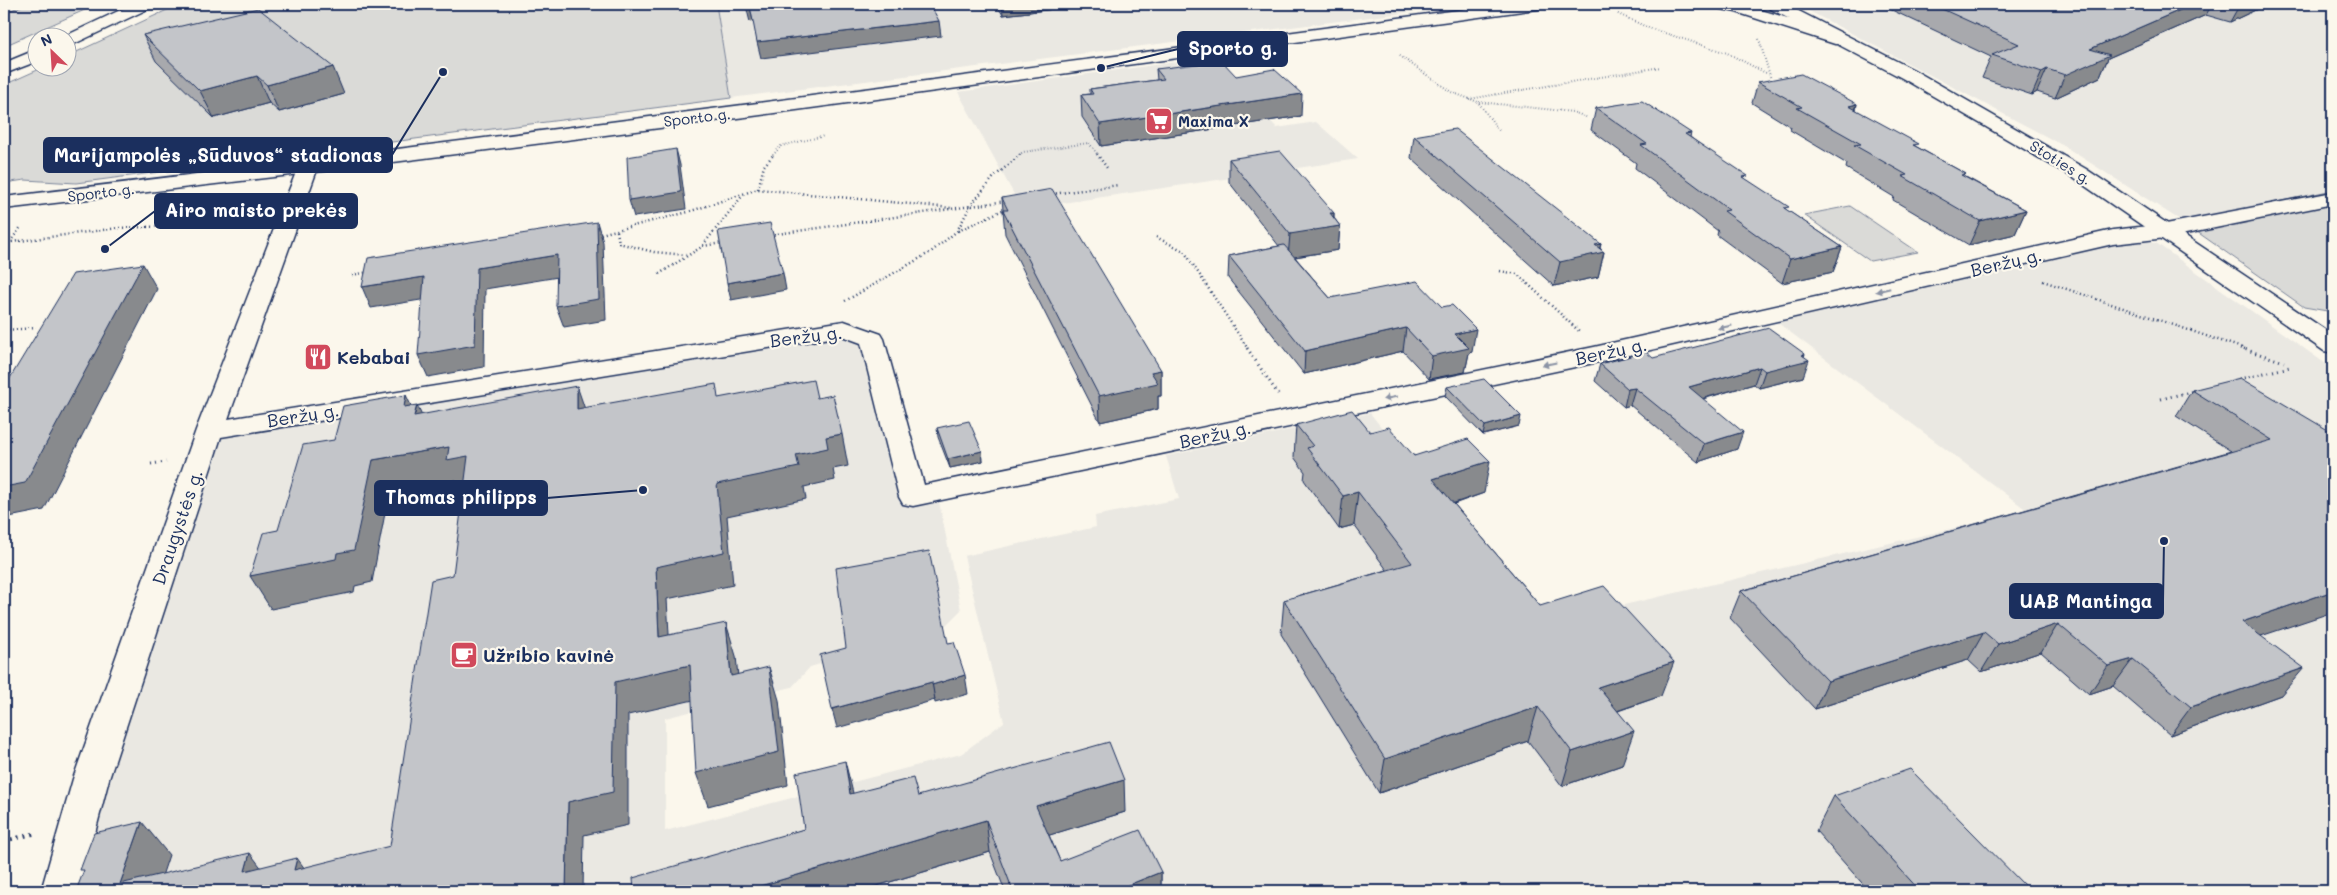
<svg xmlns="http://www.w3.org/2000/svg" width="2337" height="895" viewBox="0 0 2337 895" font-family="Mali,sans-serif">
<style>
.built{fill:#eae8e2}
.green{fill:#dadad7;stroke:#7a849a}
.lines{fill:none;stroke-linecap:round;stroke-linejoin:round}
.street-casing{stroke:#1b2f5e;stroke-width:3}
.secondary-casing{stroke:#1b2f5e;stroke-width:3}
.primary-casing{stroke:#1b2f5e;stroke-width:3}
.path-far3{stroke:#1b2f5e;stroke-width:2;stroke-dasharray:0.5 2.5;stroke-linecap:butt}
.path-far2{stroke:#1b2f5e;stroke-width:2.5;stroke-dasharray:1 3;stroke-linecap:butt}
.path-far1{stroke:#1b2f5e;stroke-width:3;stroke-dasharray:1 4;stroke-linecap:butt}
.path{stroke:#1b2f5e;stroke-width:4;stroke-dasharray:2 5;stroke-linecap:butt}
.street{fill:#fbf7ec;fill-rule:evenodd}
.secondary{fill:#fbf7ec;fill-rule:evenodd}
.primary{fill:#fbf7ec;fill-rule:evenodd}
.wall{fill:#a8a9ad;stroke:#1b2f5e}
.shaded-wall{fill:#888a8d;stroke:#1b2f5e}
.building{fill:#c3c5c9;stroke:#1b2f5e}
.oneway{fill:#8b93a5}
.labels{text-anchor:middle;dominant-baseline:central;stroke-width:4.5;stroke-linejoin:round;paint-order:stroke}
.far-street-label{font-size:15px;fill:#1b2f5e;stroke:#fbf7ec}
.far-poi-label{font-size:15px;font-weight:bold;fill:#1b2f5e;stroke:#fbf7ec;text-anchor:start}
.street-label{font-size:18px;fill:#1b2f5e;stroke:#fbf7ec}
.poi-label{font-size:18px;font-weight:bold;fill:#1b2f5e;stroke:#fbf7ec;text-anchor:start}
.leader{fill:none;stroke:#1b2f5e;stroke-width:2}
.callout-dot{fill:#1b2f5e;stroke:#fbf7ec;stroke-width:2}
.callout{fill:#1b2f5e;stroke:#1b2f5e;stroke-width:2}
.callout-label{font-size:19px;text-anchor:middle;font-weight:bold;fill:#fff}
</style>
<rect width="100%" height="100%" fill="#fbf7ec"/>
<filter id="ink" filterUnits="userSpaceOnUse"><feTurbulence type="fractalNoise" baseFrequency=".02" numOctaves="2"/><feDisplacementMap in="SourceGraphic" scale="10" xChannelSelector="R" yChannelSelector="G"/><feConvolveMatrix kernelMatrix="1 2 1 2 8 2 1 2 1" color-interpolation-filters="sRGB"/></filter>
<g filter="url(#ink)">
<!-- built -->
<g class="built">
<polygon points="716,4 1473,4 731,98"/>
<polygon points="1796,4 2333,4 2333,190 2183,222 2064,146"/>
<polygon points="1213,57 1277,128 1316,122 1358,159 1022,209 958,92"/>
<polygon points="2113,237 2156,243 2333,369 2333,891 60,891 91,779 210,430 844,328 872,339 912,497 937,492 961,610 943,628 810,667 792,687 665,718 665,831 961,754 1004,722 964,556 1096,527 1095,516 1179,499 1166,456 1370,413 1538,625 2028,511 1770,317"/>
</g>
<!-- green -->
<g class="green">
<polygon points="26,4 98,4 4,46 4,13"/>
<polygon points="180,4 716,4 731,98 76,183 25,180 4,183 4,107 9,105 4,103 4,85 42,68 68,68 68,56"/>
<polygon points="2333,190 2333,312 2304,307 2183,222"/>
<polygon points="1850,206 1918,252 1870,261 1804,215"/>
</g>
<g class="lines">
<!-- street casing -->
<g class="street-casing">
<polygon id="street" points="308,161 315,163 318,167 228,419 844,321 881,334 884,339 924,485 1594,347 2113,230 2166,224 2333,192 2333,204 2166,238 2113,244 1594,363 913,506 903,504 899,497 861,343 842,336 221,437 109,779 80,891 41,891 73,779 159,535 196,430 298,167 301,163"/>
</g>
<!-- secondary casing -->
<g class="secondary-casing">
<g id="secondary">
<polygon points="133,4 154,4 152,7 74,44 68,45 68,38 61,38"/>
<path d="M1503,4H1545L1543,7L1537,9L753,116L308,173L4,209V197C504,138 1004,71 1503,4Z"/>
<polygon points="1710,4 1741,4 1847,36 1849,40 1847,44 1835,44 1736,12 1712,7"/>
<polygon points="38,49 38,61 4,74 4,63"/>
</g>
</g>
<!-- primary casing -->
<g class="primary-casing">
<polygon id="primary" points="1765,4 1785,4 1914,70 2086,169 2333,335 2333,353 2324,351 2072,177 1902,78 1767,7"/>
</g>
<!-- path-far3 -->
<g class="path-far3">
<polyline points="1618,14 1649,28 1727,53 1768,74"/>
<polyline points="1759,39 1772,83"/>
<polyline points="1400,56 1451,92 1478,102 1500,132"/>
<polyline points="1469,99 1661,67"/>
<polyline points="1479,102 1573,112 1586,117"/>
<polyline points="773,155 781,146 824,136"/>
<polyline points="1019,155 1023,152 1089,143 1098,155"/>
</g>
<!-- path-far2 -->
<g class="path-far2">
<polyline points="1097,154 1107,168"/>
<polyline points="758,189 764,166 774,154"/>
<polyline points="1052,194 1119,185"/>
<polyline points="617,231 619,243 654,252 686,255"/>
<polyline points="958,231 1007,208"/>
<polyline points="597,235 688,212 758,189 951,208"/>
<polyline points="770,235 1006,201"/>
<polyline points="1156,237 1184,251 1248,349"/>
<polyline points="10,242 21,227"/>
<polyline points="4,243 118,228 171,226"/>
<polyline points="703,245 743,195"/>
<polyline points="1500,271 1517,274 1579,331"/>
<polyline points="659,274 703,246 722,243"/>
<polyline points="352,275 369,272"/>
<polyline points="2043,281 2245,349"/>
<polyline points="845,301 931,252 957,231 971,205 994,177 1021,154"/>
<polyline points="4,330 36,328"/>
</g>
<!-- path-far1 -->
<g class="path-far1">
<polyline points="1247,348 1278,394"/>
<polyline points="2241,348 2284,362"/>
<polyline points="2239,379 2290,367"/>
<polyline points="2161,399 2194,391"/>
<polyline points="151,464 166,462"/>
</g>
<!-- path -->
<polyline class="path" points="4,841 37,833"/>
<!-- street -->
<use href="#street" class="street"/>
<!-- secondary -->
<use href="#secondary" class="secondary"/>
<!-- primary -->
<use href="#primary" class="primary"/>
</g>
<!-- wall -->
<g class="wall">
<polygon points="996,4 1098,4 1003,15"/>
<polygon points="1879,4 2268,4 2230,22 2206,15 2108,58 2100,77 2055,98 2037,92 2032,95 1982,78 1991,57"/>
<polygon points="143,35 344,94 279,112 269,103 214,118 156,61"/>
<polygon points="1156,69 1236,76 1301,116 1101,146 1082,117 1081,95 1090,94 1090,89 1157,80"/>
<polygon points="1758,82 1857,104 1856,110 1917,147 1966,174 1964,176 2026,210 2015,234 1969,245 1893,200 1894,197 1846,168 1847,164 1790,130 1791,127 1752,103"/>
<polygon points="1596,108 1691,133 1690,137 1788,211 1842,247 1833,272 1782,283 1717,235 1718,231 1635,168 1636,163 1591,130"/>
<polygon points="1414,136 1601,244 1600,248 1604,252 1598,277 1554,286 1411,158"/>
<polygon points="1229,159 1334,213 1334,218 1340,226 1338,250 1295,257 1330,298 1472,352 1469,353 1465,372 1429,379 1403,351 1304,374 1228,278 1229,256 1279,246 1229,182"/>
<polygon points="1002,198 1161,370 1161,396 1158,396 1158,409 1100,422 1005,234"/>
<polygon points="1804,356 1803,377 1759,388 1754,384 1703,399 1737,449 1698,462 1630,405 1624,407 1595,381 1600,364"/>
<polygon points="1447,387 1519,426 1483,435 1445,396"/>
<polygon points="2192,390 2333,433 2261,636 2281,695 2170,735 2113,686 2089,694 2041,652 1981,672 1968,660 1815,709 1730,618 1741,591 2231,451 2176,416"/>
<polygon points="1296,425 1370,432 1484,493 1454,504 1540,606 1661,696 1618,711 1622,765 1562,786 1528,741 1379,793 1281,634 1284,600 1387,570 1354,525 1339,529 1304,480 1305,472 1294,457"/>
<polygon points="937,428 982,451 983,461 950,468 938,437"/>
<polygon points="918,796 1125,812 1049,835 1060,861 1161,872 1161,891 1005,891 990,852 860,891 634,891 804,829"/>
<polygon points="1834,796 2030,891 1869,891 1816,831"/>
</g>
<!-- shaded-wall -->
<g class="shaded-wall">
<polygon points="1002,4 1098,4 1003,15"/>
<polygon points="1146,4 1163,4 1146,6"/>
<polygon points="2194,4 2212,4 2206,15 2108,58 2100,77 2055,98 2065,75 2090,49"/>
<polygon points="2240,4 2268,4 2230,22"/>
<polygon points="746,6 750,6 753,21 750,22"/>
<polygon points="939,21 941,36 761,58 757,42"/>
<polygon points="333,67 344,94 279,112 267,85"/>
<polygon points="2047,69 2037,92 2032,95 2042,72"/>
<polygon points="257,76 269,103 214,118 200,91"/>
<polygon points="1302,94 1301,116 1101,146 1100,124"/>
<polygon points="1857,104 1850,126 1849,106"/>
<polygon points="676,149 680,165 686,209 634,217 629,200"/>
<polygon points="2026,210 2015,234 1969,245 1980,221"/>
<polygon points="1330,213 1334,213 1333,227 1340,226 1338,250 1288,258 1290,234"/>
<polygon points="597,222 603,242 606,320 564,327 556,306"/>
<polygon points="1601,244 1598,253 1604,252 1598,277 1554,286 1560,262 1595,245"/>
<polygon points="1842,247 1833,272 1782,283 1790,259"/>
<polygon points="557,255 564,276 485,289 484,367 428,377 418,355 477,268"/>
<polygon points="143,264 157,289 44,510 4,518 4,487"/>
<polygon points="783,273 786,290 731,300 727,283"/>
<polygon points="424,277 433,298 371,308 362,287"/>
<polygon points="1406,328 1403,351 1304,374 1305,351"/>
<polygon points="1476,329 1472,352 1469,353 1465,372 1429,379 1432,356 1455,334"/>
<polygon points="1805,354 1802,362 1809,360 1803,377 1759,388 1765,371"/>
<polygon points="1760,367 1754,384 1683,404 1689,387"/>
<polygon points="1161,370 1161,396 1158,396 1158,409 1100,422 1099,396 1151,372"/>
<polygon points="577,386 588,418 577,409"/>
<polygon points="1635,388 1630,405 1624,407 1628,389"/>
<polygon points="406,395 415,414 417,405 431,436 404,407"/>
<polygon points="1521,416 1519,426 1483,435 1485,426"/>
<polygon points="1743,432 1737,449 1698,462 1704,444"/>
<polygon points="842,434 848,466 833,469 835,480 804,487 806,499 727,516 733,585 667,599 671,669 690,665 702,698 628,715 628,825 584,835 583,891 566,891 568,802 615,682 659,637 656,567 717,484 796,455 826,437"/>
<polygon points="449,447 468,456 482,488 461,492 456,480 389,492 372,582 355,586 354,592 271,609 250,576 337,553 373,460"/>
<polygon points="982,451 983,461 950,468 948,459"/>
<polygon points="1490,461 1484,493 1428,512 1433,479"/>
<polygon points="1358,492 1354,525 1339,529 1343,496"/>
<polygon points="2333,591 2333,612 2222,649 2242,622"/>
<polygon points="726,623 736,656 741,709 731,676"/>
<polygon points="2058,624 2041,652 1981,672 1998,644"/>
<polygon points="1984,632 1968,660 1815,709 1828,681"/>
<polygon points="2133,659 2113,686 2089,694 2108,666"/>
<polygon points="1674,662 1661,696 1587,721 1598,687"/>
<polygon points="769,667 779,700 788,785 708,806 696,773"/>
<polygon points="2304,668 2281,695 2170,735 2191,707"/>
<polygon points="965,675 968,694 935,703 932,685"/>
<polygon points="932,682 935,700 837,728 832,709"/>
<polygon points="1538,707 1528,741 1379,793 1385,759"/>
<polygon points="1634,731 1622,765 1562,786 1572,752"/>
<polygon points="845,761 853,793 858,826 850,794"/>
<polygon points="1124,780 1125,812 1040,838 1036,806"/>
<polygon points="986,820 990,852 860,891 743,891"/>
<polygon points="142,822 169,855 157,891 120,884"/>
<polygon points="250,853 275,886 245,871"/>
<polygon points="297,858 321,891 294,870"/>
<polygon points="1161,872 1161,891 1113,891"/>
</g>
<!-- building -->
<g class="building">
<polygon points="746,4 930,4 939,21 757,42 750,6 746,6"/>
<polygon points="1931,4 2194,4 2090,49 2110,55 2065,75 2047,69 2042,72 1992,55 2019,44"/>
<polygon points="258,8 333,67 267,85 257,76 200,91 143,35"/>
<polygon points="1222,61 1236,76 1274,69 1302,94 1100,124 1081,95 1093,94 1090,89 1164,79 1156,69"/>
<polygon points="1801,74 1857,104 1849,106 1919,144 1913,145 1966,174 1961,175 2026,210 1980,221 1902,176 1907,175 1854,145 1861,144 1797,108 1802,107 1758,82"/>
<polygon points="1642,101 1691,133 1685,134 1748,176 1743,177 1789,207 1784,208 1842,247 1790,259 1724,211 1729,210 1641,145 1647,144 1596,108"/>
<polygon points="1455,129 1601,244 1595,245 1604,252 1560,262 1414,136"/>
<polygon points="676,149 681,192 629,200 627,157"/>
<polygon points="1280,151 1334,213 1330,213 1340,226 1290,234 1229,159"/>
<polygon points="1052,189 1161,370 1151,372 1158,383 1099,396 1003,210 1008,210 1002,198"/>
<polygon points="597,222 599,299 556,306 557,255 477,268 475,345 418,355 424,277 362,287 368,258"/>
<polygon points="770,223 783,273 727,283 718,231"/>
<polygon points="1284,245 1330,298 1417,281 1442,307 1452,305 1476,329 1455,334 1469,348 1432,356 1406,328 1305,351 1229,256"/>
<polygon points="143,264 25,483 4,487 4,388 73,274"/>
<polygon points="1769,328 1805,354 1802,355 1809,360 1765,371 1760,367 1689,387 1743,432 1704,444 1635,388 1628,389 1600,364 1646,352 1653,358"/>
<polygon points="2240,378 2333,433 2333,591 2242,622 2304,668 2191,707 2133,659 2108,666 2058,624 1998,644 1984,632 1828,681 1741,591 2272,440 2192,390"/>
<polygon points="1484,379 1521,416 1485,426 1447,387"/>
<polygon points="813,380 817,398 833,395 842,434 826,437 828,448 796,455 799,467 717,484 724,552 656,567 659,637 726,623 731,676 769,667 779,752 696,773 690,665 615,682 613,792 568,802 566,891 76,891 84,870 80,870 94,833 142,822 120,884 250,853 245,871 297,858 294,870 390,846 431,580 453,575 468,456 447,460 449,447 373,460 354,550 337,553 336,559 250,576 263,533 278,530 303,445 334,440 343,406 406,395 404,407 417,405 414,416 577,386 577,409 716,384 718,398"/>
<polygon points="1352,410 1370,432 1389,427 1414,456 1468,439 1490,461 1433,479 1540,606 1604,586 1674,662 1598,687 1634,731 1572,752 1538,707 1385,759 1284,600 1412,563 1358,492 1343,496 1307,448 1313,446 1296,425"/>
<polygon points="969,421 982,451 948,459 937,428"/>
<polygon points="929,551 948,643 954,642 965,675 932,685 932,682 832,709 820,655 846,648 836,568"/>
<polygon points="1109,742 1124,780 1036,806 1060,861 1140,830 1161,872 1113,891 1013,891 986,820 743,891 634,891 633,878 804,829 796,773 845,761 850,794 913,778 918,796"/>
<polygon points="1910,769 2030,891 1920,891 1834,796"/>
</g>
<!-- one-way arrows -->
<defs><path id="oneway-solid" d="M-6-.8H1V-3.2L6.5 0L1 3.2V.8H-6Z" transform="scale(1.25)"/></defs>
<g class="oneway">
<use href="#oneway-solid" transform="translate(1883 290) rotate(167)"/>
<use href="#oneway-solid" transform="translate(1725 327) rotate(168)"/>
<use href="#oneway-solid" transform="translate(1549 364) rotate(168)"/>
<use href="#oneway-solid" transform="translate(1390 398) rotate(168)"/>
</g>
</g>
<!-- icons -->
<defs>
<g id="supermarket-square" transform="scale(1.4375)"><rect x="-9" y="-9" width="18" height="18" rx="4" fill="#d1495b" stroke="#fbf7ec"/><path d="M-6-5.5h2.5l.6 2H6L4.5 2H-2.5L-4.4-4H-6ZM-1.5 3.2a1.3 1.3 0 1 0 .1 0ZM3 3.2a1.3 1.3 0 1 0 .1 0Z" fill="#fff"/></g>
<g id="restaurant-square" transform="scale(1.4375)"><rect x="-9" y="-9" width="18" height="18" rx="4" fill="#d1495b" stroke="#fbf7ec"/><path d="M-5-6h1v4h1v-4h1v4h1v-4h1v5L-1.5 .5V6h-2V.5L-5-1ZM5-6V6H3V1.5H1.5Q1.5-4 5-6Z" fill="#fff"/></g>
<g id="cafe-square" transform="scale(1.4375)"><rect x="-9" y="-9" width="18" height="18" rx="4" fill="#d1495b" stroke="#fbf7ec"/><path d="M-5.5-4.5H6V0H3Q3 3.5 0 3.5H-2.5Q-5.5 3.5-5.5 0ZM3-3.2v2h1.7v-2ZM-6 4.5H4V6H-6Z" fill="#fff"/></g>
</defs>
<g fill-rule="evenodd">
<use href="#supermarket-square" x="1159" y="121"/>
<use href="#restaurant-square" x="318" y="357"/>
<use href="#cafe-square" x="464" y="655"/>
</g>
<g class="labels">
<!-- far-street labels -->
<g class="far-street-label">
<text transform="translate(697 117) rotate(-7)">Sporto g.</text>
<text transform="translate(2061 162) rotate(32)">Stoties g.</text>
<text transform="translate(101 192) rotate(-7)">Sporto g.</text>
</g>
<!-- far-poi labels -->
<g class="far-poi-label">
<text x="1178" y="121">Maxima X</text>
</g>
<!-- street labels -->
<g class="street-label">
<text transform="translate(2006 262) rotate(-13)">Beržų g.</text>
<text transform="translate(806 336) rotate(-7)">Beržų g.</text>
<text transform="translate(1611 351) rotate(-12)">Beržų g.</text>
<text transform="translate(303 415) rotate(-9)">Beržų g.</text>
<text transform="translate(1215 434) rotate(-12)">Beržų g.</text>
<text transform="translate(177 527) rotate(-71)">Draugystės g.</text>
</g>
<!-- poi labels -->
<g class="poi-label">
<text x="337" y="357">Kebabai</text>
<text x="483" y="655">Užribio kavinė</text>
</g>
</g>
<!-- callouts -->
<path class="leader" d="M1101 68L1178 49M443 72L392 155M105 249L155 211M643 490L547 498M2164 541L2163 601"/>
<g class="callout-dot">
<circle cx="1101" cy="68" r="5"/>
<circle cx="443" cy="72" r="5"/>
<circle cx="105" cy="249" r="5"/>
<circle cx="643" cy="490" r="5"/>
<circle cx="2164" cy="541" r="5"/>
</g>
<g class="callout">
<rect x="1178" y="32" width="109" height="34" rx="5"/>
<rect x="44" y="138" width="348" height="34" rx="5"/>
<rect x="155" y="194" width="202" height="34" rx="5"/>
<rect x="375" y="481" width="172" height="34" rx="5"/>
<rect x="2010" y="584" width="153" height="34" rx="5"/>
</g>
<g class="callout-label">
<text x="1233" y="55">Sporto g.</text>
<text x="218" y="162">Marijampolės „Sūduvos“ stadionas</text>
<text x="256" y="217">Airo maisto prekės</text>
<text x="461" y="504">Thomas philipps</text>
<text x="2086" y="608">UAB Mantinga</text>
</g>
<!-- margin -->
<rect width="2337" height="895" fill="none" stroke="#fbf7ec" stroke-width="20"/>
<rect x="10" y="10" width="2317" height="875" fill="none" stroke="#1b2f5e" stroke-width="2" filter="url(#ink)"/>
<!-- north arrow -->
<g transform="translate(52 52) rotate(335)"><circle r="24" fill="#fbf7ec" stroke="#a1a7b3"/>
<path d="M0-4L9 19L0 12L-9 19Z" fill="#d1495b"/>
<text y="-8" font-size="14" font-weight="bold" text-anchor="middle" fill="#1b2f5e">N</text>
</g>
</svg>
